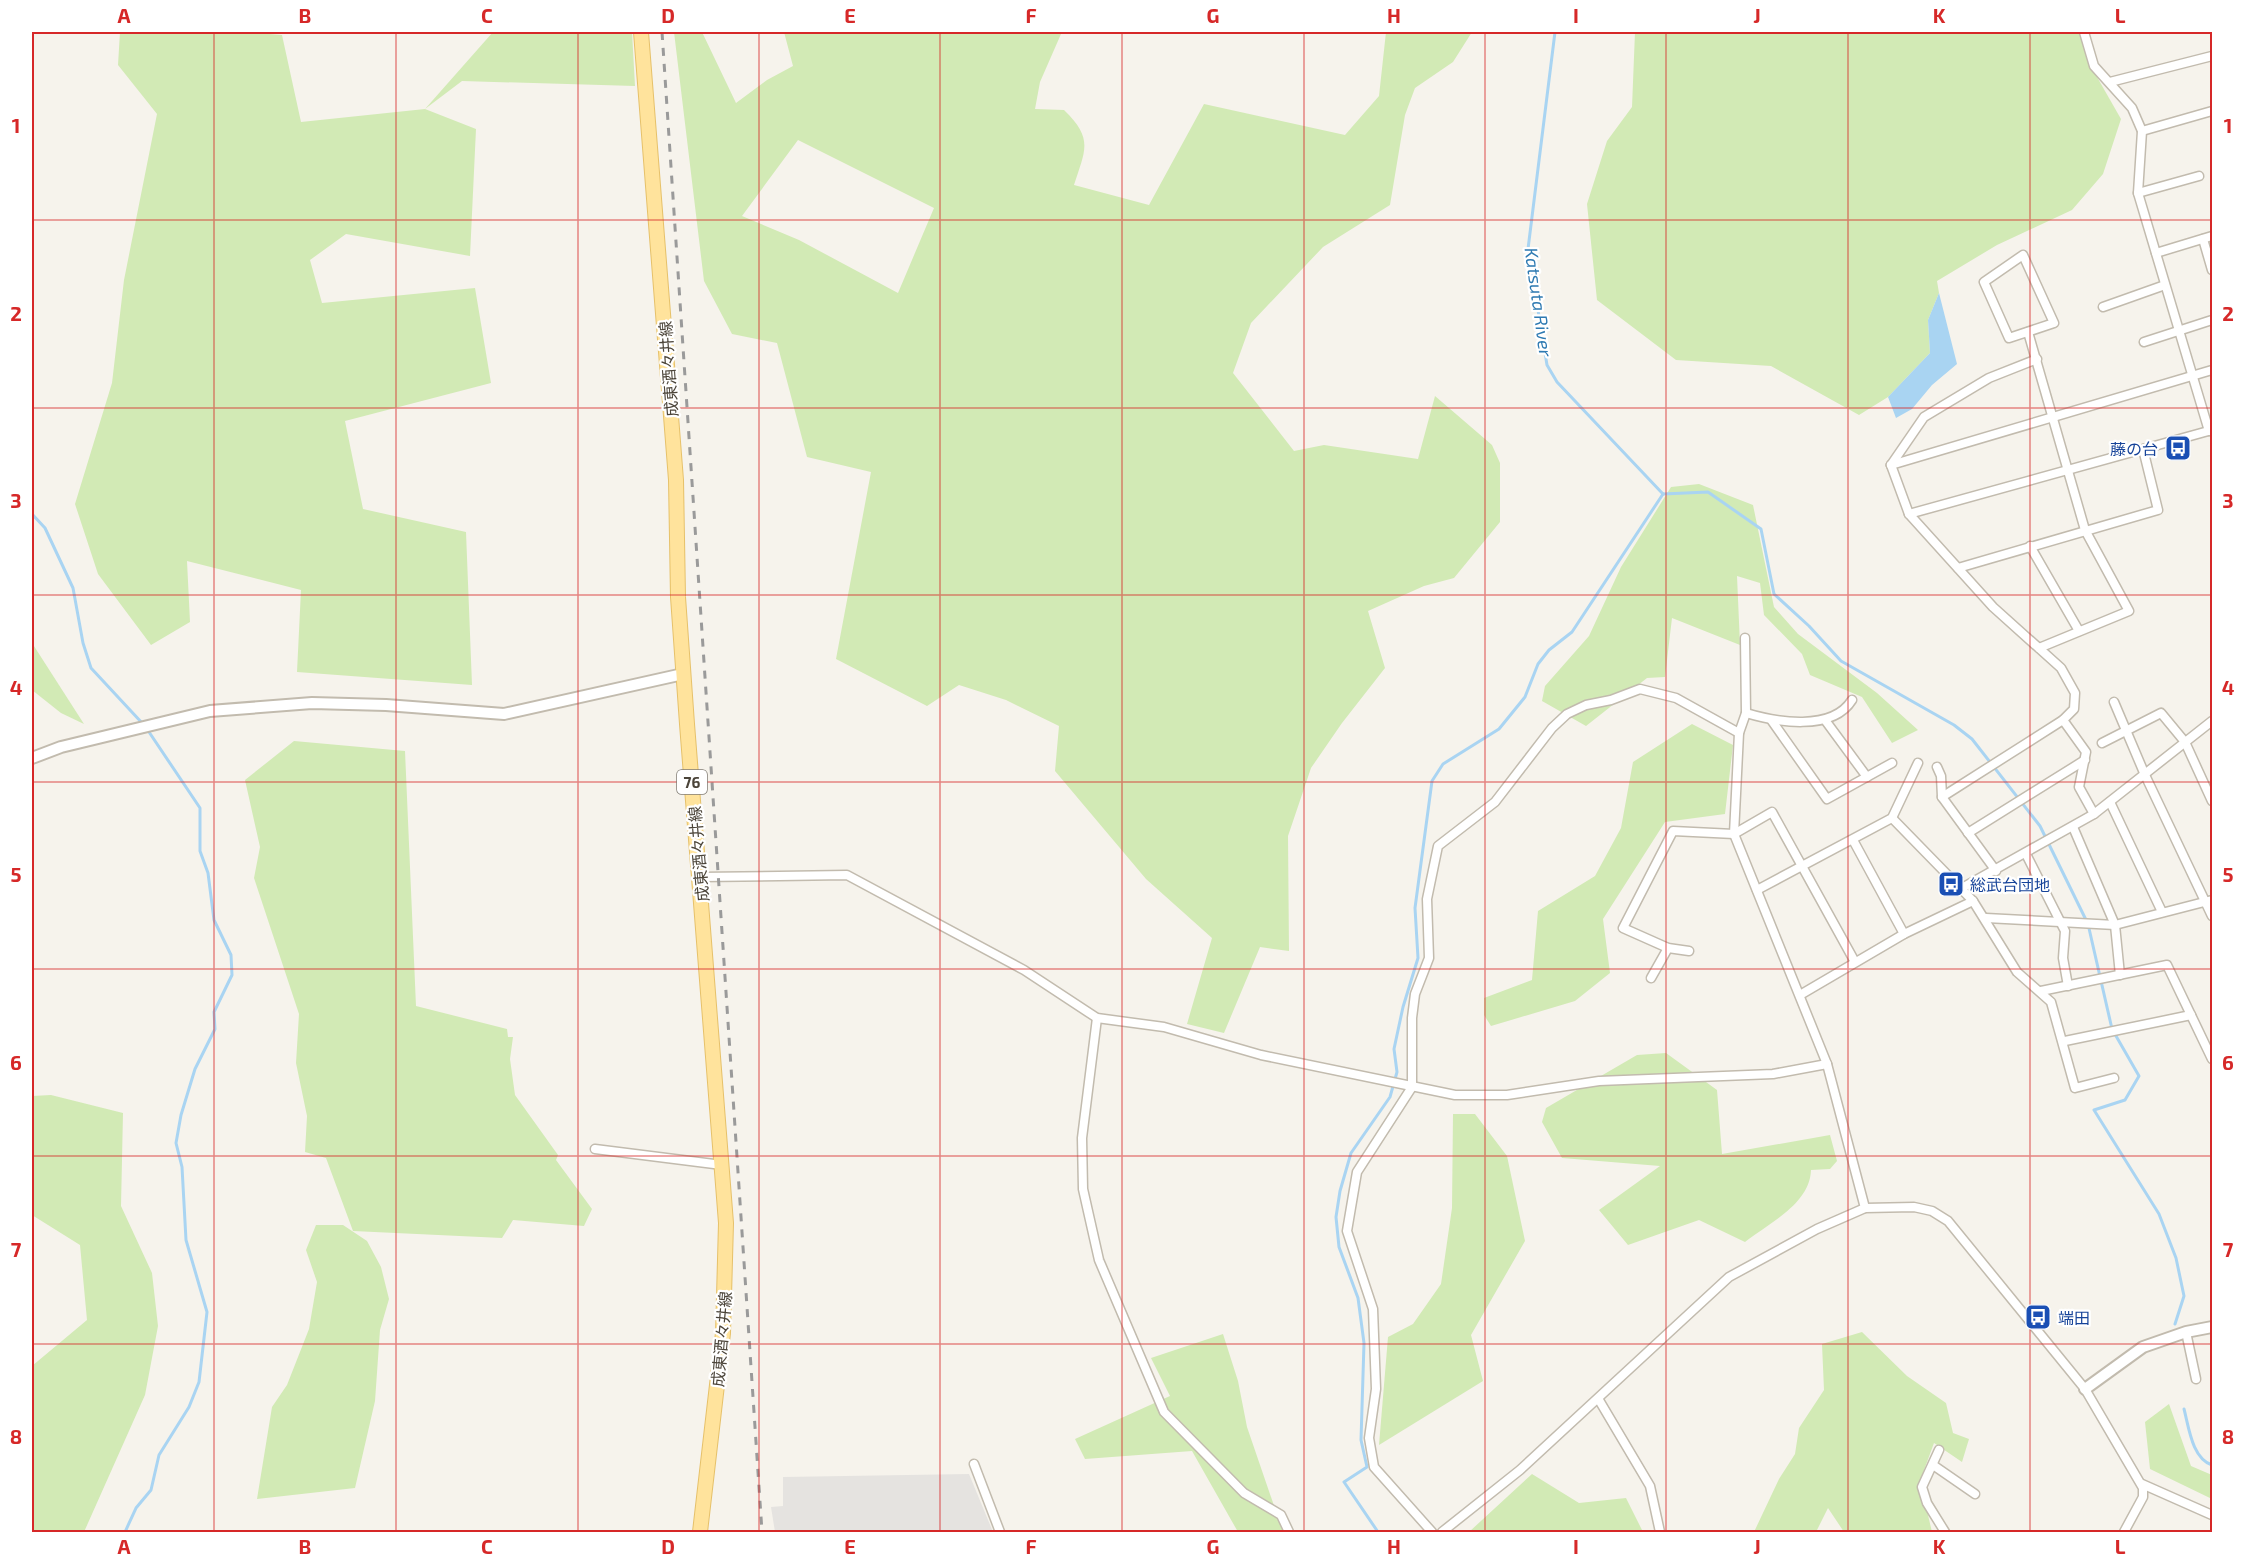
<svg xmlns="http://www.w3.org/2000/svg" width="2244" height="1564" viewBox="0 0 2244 1564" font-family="'Exo 2','Noto Sans JP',sans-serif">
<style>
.green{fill:#d2eab5;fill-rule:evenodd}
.parking{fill:#e5e3e0}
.water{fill:#a9d4f2}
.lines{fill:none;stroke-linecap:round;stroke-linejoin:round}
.stream{stroke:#a9d4f2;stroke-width:3}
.minor-casing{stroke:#c2bbae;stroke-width:11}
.tertiary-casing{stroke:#c2bbae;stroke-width:14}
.primary-casing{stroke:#e6c16a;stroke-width:16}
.minor{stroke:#fff;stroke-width:8}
.tertiary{stroke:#fff;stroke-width:10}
.primary{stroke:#ffe39c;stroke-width:14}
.rail{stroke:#9a9a9a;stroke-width:3;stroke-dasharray:8 8;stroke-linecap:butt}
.grid{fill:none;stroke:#d62828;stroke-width:1.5;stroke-opacity:0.55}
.labels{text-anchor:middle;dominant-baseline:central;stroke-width:4.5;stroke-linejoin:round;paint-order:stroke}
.shield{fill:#fff;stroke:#817c74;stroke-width:1.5}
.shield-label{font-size:15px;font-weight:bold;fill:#4b4439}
.street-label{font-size:16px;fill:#4b4439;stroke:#fff}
.transit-label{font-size:16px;fill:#164399;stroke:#fff;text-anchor:start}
.water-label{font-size:18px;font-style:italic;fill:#2e7ab2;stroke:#fff}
.neatline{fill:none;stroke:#d62828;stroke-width:2}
.grid-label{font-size:20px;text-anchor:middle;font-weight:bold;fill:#d62828}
</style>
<rect width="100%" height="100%" fill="#f6f3ec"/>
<!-- green -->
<g class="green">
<polygon points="120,32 243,32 282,35 301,122 425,109 493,32 632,32 635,86 462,81 425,109 476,129 470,256 346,234 310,260 322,303 475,288 491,383 345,421 363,509 466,532 472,685 297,672 301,590 187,561 190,622 151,645 98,574 75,504 112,383 124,280 157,114 118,65"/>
<path d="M674,32H702L736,103L767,80L793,66L784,32H1056L1061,34L1040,82L1035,109L1064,110C1094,139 1085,150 1074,185L1149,205L1204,104L1345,135L1379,96L1386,32H1472L1453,62L1415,88L1405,115L1390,205L1323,247L1251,323L1233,373L1294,451L1324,445L1418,459L1435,396L1492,445L1500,463V522L1454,578L1424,586L1368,611L1385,668L1342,723L1311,768L1288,836L1289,951L1260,947L1224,1033L1187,1024L1212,938L1146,879L1055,771L1059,726L1006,700L959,685L927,706L836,659L871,472L807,457L777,343L732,334L704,281ZM798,140L934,208L898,293L799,240L742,216Z"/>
<polygon points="1635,32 2081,32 2097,77 2121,119 2103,174 2072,210 1997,245 1937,281 1939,293 1928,320 1930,353 1888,397 1859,415 1771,366 1676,360 1597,300 1587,204 1607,141 1632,107"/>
<polygon points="1699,484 1753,505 1774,607 1798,634 1877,693 1918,730 1892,743 1862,697 1810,675 1802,654 1764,615 1760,583 1737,576 1740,645 1672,618 1665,677 1647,678 1586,726 1542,701 1545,686 1589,636 1621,567 1671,487"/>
<polygon points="32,643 84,724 61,713 32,690"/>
<polygon points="1692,724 1733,745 1725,814 1665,822 1603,919 1610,973 1575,1001 1491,1026 1484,1015 1484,998 1532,980 1538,911 1595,876 1621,828 1633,762"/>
<polygon points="294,741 405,751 416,1006 507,1029 508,1037 513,1037 510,1059 515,1095 558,1155 556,1160 592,1209 584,1226 513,1220 502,1238 353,1231 326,1158 305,1152 307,1116 296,1063 299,1014 254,878 260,847 245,780"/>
<path d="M1666,1053L1717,1090L1722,1154L1830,1135L1837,1161L1830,1169L1811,1170C1810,1204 1769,1223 1745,1242L1699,1220L1628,1245L1599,1210L1660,1166L1562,1158L1542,1122L1546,1108L1637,1055Z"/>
<polygon points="51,1095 123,1113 121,1206 152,1273 158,1326 145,1395 84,1532 32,1532 32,1366 87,1320 80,1245 32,1215 32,1096"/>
<polygon points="1453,1114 1475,1114 1507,1156 1525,1241 1471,1335 1483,1381 1379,1445 1388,1337 1413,1324 1441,1284 1452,1208"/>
<polygon points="316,1225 343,1225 367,1241 381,1267 389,1299 380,1330 375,1401 355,1488 257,1499 272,1407 287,1385 309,1329 317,1282 306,1250"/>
<polygon points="1862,1332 1907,1376 1946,1403 1953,1433 1969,1439 1962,1462 1934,1443 1920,1481 1932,1532 1844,1532 1828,1508 1816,1532 1754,1532 1779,1479 1795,1454 1799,1428 1824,1390 1822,1344"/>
<polygon points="1223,1334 1238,1381 1247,1427 1283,1532 1238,1532 1192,1451 1085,1459 1075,1439 1170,1396 1151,1358"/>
<polygon points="2169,1404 2191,1466 2212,1475 2212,1499 2150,1469 2145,1422"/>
<polygon points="1532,1474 1579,1503 1626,1498 1643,1532 1469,1532"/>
</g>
<!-- parking -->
<polygon class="parking" points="969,1474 993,1532 775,1532 771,1507 783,1506 783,1477"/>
<!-- water -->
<polygon class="water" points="1939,293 1957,364 1932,385 1912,409 1896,418 1888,397 1930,353 1928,320"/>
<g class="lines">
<!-- stream -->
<g class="stream">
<polyline points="1555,32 1528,249 1547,365 1557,382 1663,494"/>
<polyline points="1663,494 1708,492 1761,529 1774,594 1809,626 1841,661 1954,725 1972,739 2040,826 2088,924 2112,1029 2139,1076 2125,1100 2094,1110 2159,1214 2176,1258 2184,1296 2175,1324"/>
<polyline points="32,514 45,528 73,588 83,643 91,668 143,724"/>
<path d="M2184,1409C2189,1428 2192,1458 2212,1465"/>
<polyline points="125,1532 136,1508 151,1490 159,1455 189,1407 199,1382 207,1312 186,1240 182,1167 176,1143 181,1115 195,1069 215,1029 214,1012 232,975 231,955 214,920 208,873 200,851 200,808 147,729"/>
<polyline points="1378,1532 1344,1482 1367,1467 1361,1440 1364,1343 1358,1298 1339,1247 1336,1217 1340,1191 1351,1153 1390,1097 1397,1072 1394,1049 1403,1007 1418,958 1415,908 1432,781 1443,764 1499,729 1525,697 1538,664 1549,650 1572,632 1663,494"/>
</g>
<!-- minor casing -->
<g class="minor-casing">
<g id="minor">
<polyline points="2084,32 2094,66 2132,108 2142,131 2138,193 2209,431"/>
<polyline points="2110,82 2212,56"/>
<polyline points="2142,131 2212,111"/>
<polyline points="2138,193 2199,176"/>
<polyline points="2203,239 2212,270"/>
<polyline points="2156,253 2212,236"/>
<polygon points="2023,255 2054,323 2009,338 1984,282"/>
<polyline points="2103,307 2165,285"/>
<polyline points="2028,332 2085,530 2129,611 2039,648"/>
<polyline points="2144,342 2212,320"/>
<polyline points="1891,465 1909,514 1993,607 2061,668 2075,693 2074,709 2063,720 1942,797"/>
<polyline points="1891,465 2212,370"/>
<polyline points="1891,465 1924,417 1989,378 2037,359"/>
<polyline points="1909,514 2212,430"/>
<polyline points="2030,546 2079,631"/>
<polyline points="1958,568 2158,510 2143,449"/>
<polyline points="1745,638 1746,713 1739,733 1734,834 1827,1064 1865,1208"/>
<polyline points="2114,702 2145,775 2212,916"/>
<path d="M1746,713C1776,722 1832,732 1852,700"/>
<polyline points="1825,720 1867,777"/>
<polyline points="2063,720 2086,752 2079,787 2094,814"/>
<polyline points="1772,721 1827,799 1892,763"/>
<polyline points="2102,743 2161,713 2185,742 2212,801"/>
<polyline points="1937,767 1941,776 1942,797 1996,871"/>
<polyline points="2110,802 2162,912"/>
<polyline points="1892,818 1973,901 2017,972 2051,1002 2075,1088 2114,1078"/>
<polyline points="2073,827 2115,925 2120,975"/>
<polyline points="1968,833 2085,760"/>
<polyline points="1853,840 1904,934"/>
<polyline points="2026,854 2065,931 2063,958 2068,986"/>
<polyline points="700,877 847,875 1024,970 1097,1018 1164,1027 1261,1055 1455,1095 1507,1095 1599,1081 1773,1074 1827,1064"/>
<polyline points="1962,888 2094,814 2212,721"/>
<polyline points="1757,890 1892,818 1918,763"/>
<polyline points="1986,918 2115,925 2212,900"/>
<polyline points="1689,951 1668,948 1623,928 1673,831 1734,834 1772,812 1855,962"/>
<polyline points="1651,978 1668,948"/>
<polyline points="2041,991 2167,965 2212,1059"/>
<polyline points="1800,995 1904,934 1973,901"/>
<polyline points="1097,1018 1082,1138 1083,1189 1099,1260 1164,1412 1244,1493 1281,1515 1289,1532"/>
<polyline points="2065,1041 2191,1015"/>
<polyline points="595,1149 722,1165"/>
<polyline points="2186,1332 2196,1379"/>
<polyline points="1599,1400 1650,1486 1660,1532"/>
<polyline points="1939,1450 1922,1487 1927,1503 1945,1532"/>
<polyline points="974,1464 1000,1532"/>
<polyline points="1933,1465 1975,1494"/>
<polyline points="2142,1484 2212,1515"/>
<polyline points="1432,1532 1374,1467 1369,1438 1376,1389 1373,1309 1347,1231 1357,1172 1412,1087 1412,1018 1415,994 1429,958 1427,899 1438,846 1495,802 1552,728 1567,714 1586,705 1611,700 1640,689 1676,698 1739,733"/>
<polyline points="1442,1532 1520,1470 1729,1277 1817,1229 1865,1208 1914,1207 1932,1211 1948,1221 2085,1389 2143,1488 2143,1497 2124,1532"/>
</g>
</g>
<!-- tertiary casing -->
<g class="tertiary-casing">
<g id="tertiary">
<polyline points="32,758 61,747 210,711 312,703 386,705 504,714 683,674"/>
<polyline points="2085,1389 2143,1347 2186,1332 2212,1327"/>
</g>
</g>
<!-- primary casing -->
<g class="primary-casing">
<polyline id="primary" points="641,32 676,480 678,597 687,724 726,1223 723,1333 700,1532"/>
</g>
<!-- minor -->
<use href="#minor" class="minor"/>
<!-- tertiary -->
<use href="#tertiary" class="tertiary"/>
<!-- primary -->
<use href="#primary" class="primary"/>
<!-- rail -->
<polyline class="rail" points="662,32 762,1532"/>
</g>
<!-- grid -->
<path class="grid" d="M214,32V1532M396,32V1532M578,32V1532M759,32V1532M940,32V1532M1122,32V1532M1304,32V1532M1485,32V1532M1666,32V1532M1848,32V1532M2030,32V1532M32,220H2212M32,408H2212M32,595H2212M32,782H2212M32,969H2212M32,1156H2212M32,1344H2212"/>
<!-- icons -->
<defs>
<g id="bus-square" transform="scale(1.35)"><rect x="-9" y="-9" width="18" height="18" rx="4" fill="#1a4fb4" stroke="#fff"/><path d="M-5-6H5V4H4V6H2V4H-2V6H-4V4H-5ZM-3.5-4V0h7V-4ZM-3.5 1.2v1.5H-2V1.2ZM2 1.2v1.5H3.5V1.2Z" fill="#fff"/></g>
</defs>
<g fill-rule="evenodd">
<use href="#bus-square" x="2178" y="448"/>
<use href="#bus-square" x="1951" y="884"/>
<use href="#bus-square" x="2038" y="1317"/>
</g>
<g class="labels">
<!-- shield labels -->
<rect class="shield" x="677" y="770" width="30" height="24" rx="4.5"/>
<g class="shield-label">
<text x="692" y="782">76</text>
</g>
<!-- street labels -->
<g class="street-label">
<text transform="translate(668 369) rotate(-94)">成東酒々井線</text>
<text transform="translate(698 854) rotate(-95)">成東酒々井線</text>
<text transform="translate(721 1339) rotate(-85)">成東酒々井線</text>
</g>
<!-- transit labels -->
<g class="transit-label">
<text x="2158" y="448" text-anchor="end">藤の台</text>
<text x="1970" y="884">総武台団地</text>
<text x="2058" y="1317">端田</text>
</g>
<!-- water labels -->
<g class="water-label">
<text transform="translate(1539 302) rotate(82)">Katsuta River</text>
</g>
</g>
<!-- border -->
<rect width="2244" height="1564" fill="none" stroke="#ffffff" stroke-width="66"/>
<rect x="33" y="33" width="2178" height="1498" class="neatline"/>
<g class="grid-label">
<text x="124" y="23">A</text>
<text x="305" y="23">B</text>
<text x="487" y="23">C</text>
<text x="668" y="23">D</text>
<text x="850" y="23">E</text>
<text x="1031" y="23">F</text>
<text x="1213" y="23">G</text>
<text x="1394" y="23">H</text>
<text x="1576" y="23">I</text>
<text x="1757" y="23">J</text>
<text x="1939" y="23">K</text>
<text x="2120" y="23">L</text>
<text x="16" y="133">1</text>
<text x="2228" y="133">1</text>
<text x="16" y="321">2</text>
<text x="2228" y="321">2</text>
<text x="16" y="508">3</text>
<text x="2228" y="508">3</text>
<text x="16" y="695">4</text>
<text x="2228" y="695">4</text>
<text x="16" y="882">5</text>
<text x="2228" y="882">5</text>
<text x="16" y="1070">6</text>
<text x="2228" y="1070">6</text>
<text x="16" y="1257">7</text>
<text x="2228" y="1257">7</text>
<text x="16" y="1444">8</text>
<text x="2228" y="1444">8</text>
<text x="124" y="1554">A</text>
<text x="305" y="1554">B</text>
<text x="487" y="1554">C</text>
<text x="668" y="1554">D</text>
<text x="850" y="1554">E</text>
<text x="1031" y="1554">F</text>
<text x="1213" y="1554">G</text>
<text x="1394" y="1554">H</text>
<text x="1576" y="1554">I</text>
<text x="1757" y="1554">J</text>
<text x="1939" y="1554">K</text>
<text x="2120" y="1554">L</text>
</g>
</svg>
